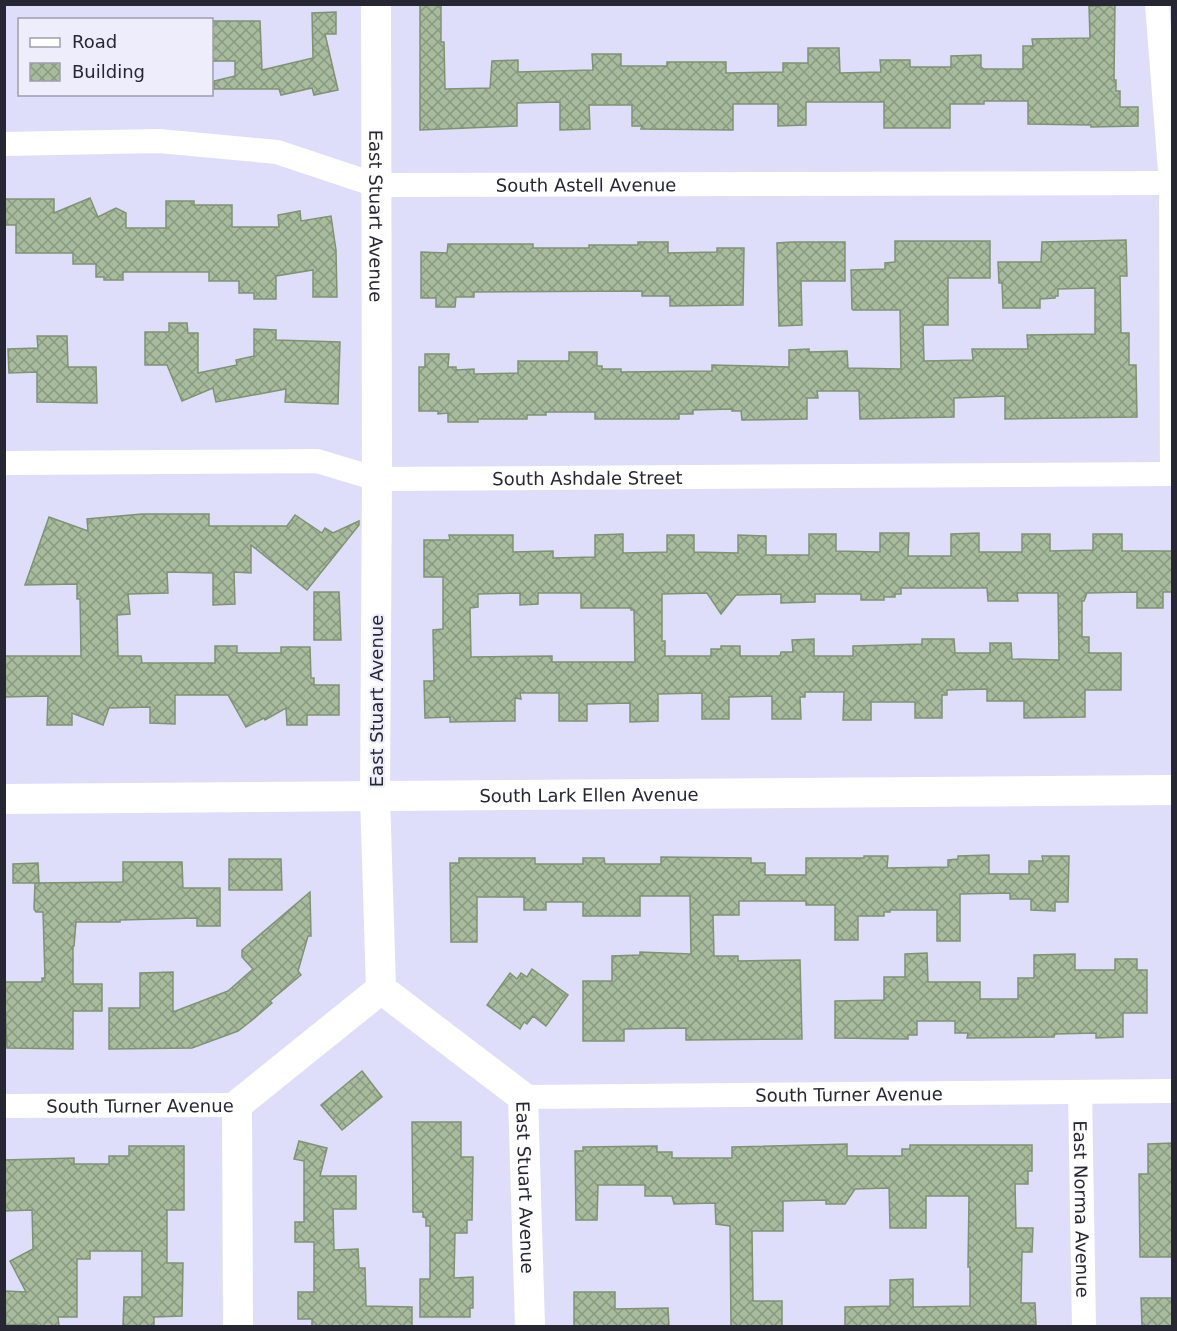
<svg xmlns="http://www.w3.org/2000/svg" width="1177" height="1331" viewBox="0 0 1177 1331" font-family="'DejaVu Sans',sans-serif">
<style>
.building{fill:url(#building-cross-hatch);stroke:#7f9274;stroke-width:1.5;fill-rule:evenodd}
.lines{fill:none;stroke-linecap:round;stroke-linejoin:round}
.minor{stroke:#fff;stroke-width:24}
.tertiary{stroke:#fff;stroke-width:30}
.labels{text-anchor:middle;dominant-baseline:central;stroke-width:4.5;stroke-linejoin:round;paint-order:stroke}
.street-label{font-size:18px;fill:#272734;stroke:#ededfb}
</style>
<defs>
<pattern id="building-cross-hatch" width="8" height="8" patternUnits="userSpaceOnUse" patternTransform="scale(1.5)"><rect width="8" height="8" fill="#a8bc9d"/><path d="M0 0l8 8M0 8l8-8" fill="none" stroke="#899981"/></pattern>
</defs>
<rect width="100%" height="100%" fill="#dedefb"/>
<!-- building -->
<g class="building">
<polygon points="420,4 441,4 441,42 444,42 445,89 490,88 492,61 518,60 518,72 593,70 592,54 621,54 621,66 667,66 667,62 726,62 726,73 783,72 783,63 808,63 808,48 839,48 840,73 881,72 880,60 910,60 910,67 951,67 951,56 981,55 981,67 984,69 1023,69 1023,46 1033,46 1032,39 1090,38 1089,6 1115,5 1114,80 1116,80 1116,91 1120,91 1120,107 1138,107 1138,126 1091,127 1091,125 1028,124 1028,101 984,101 984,104 950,104 950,128 884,128 884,102 806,102 806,125 778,126 778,104 733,104 733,130 641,129 642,126 632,126 632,105 589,105 590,129 560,130 560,102 517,103 517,126 420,130"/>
<polygon points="336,12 336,34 325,34 338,90 314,95 312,88 281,95 279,89 214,89 214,81 235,76 235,61 212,61 212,21 260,21 262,70 313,58 312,13"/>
<polygon points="90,198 98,217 116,208 126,213 126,228 166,228 166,201 194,201 194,205 232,205 232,227 279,227 278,215 300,211 301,221 331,216 336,250 337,297 313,297 313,270 276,276 276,299 254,299 254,293 239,293 239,281 209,281 209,272 123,272 123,280 104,280 104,277 96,277 96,264 73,264 73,253 16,253 16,225 4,225 4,199 54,199 54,213"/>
<polygon points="1126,240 1127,276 1120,276 1121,333 1129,333 1129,365 1136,365 1137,417 1005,419 1005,396 954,398 954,417 860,419 859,391 817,391 818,398 807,398 807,419 742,420 741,411 732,411 732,409 693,410 693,414 679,414 679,419 595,419 595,412 546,412 546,415 527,415 527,419 478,419 478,422 448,422 448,413 438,414 438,411 419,411 419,367 425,367 425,354 449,354 448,367 456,367 456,370 474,369 474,374 518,373 518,361 569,361 569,352 597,352 597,366 602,366 602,369 621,369 621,372 712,371 712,365 789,367 789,350 809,349 809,352 847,351 848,368 901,369 900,310 853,310 852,309 851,270 885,269 885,263 895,262 895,241 990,241 990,278 948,278 948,325 923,325 924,361 973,360 972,349 1028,349 1027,335 1095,334 1095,288 1058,289 1058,296 1055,296 1055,298 1040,299 1040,308 1003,308 1002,283 999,283 998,262 1041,262 1042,242"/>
<polygon points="638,242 668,242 668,253 717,252 717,248 744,248 743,305 670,306 670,296 642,296 642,291 474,292 474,297 456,297 455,307 436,307 436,298 421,298 421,252 447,253 448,244 533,244 533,248 589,248 589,245 638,245"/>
<polygon points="792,242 845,242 845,281 801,281 802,325 779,326 777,243"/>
<polygon points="169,323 187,323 188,333 198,333 198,373 237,365 236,360 254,356 254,329 276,330 276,340 340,342 338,404 285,402 286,389 216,402 213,388 182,401 167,365 145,365 145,332 169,332"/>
<polygon points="37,336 67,336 68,367 96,367 97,403 37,402 37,372 9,373 8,349 38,348"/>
<polygon points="142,514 209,514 209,526 287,526 295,515 322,533 325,528 333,533 359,521 359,525 307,590 251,545 251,573 234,572 235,604 213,605 213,573 167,572 168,593 128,594 130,614 117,615 118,656 141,656 142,663 215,663 215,646 237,646 237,653 281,653 281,647 310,647 311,678 314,678 314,685 339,685 339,715 307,715 307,725 287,725 286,708 265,720 264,718 246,727 228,695 175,695 175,724 150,723 150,707 109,708 103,725 72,713 72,725 47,725 48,696 4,697 4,656 81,656 80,599 77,599 77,584 25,585 49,517 88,531 87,519"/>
<path d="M880,533H909L908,556H951V534L979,533V552H1022V534H1050V551L1093,550V534H1122V551H1173V592H1163V608H1137V592L1087,593L1084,601H1082V637H1089V653H1121V690H1085V717L1024,718V701H987V689L947,690V695H942V718H915V702H871V720H843L844,692H805V697H800L801,719H772V696L729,697V719H702V693L658,694V721L630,722V703L587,704V721H559V693H520L521,699L515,698V721L450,722V717L425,718L424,681H434L433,630L443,629V577H424V540H450L449,535H513V552L553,551V558L595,557V535L623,534V553L667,552V535H694V552L738,553V535L766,536V555H809V534H836V551L880,552ZM901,588H987L988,601H1018L1017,593H1058L1059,660L1012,659L1011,643H990V653H955L954,639H922V644L853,646V656H814V639L792,640L793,652H781L780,656H740V646H721V649H711V656H665V641H662V594L707,593L721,614L736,595L781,594V603L815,602V594H861V600H884V597H895V594H901ZM520,593V605L538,604V593H581V608H631V610H634L635,662H552V656L471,657L470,608L478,607V594Z"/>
<polygon points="314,592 339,592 341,640 314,640"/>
<polygon points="989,855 989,874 1029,874 1029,861 1043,861 1042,856 1069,856 1068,902 1055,902 1055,911 1031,910 1031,899 1010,899 1010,893 960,894 960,941 937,941 937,910 890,910 890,912 884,912 884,916 858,916 858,940 835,940 835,905 806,905 806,901 739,901 739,915 713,915 714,956 738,956 738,961 800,960 802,1039 686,1040 686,1028 624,1029 624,1041 583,1041 583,981 612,981 612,956 640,955 640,952 691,954 690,896 640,896 640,916 583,916 583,902 546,902 546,910 524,910 524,897 477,897 477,942 451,942 450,863 459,863 459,858 535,858 535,864 583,864 583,858 604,858 605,864 661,864 661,857 751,858 751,863 765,863 765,875 806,875 806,858 864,858 864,856 888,856 887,868 948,867 948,860 958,859 958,856"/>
<polygon points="229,859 281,859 282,890 229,890"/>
<polygon points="123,862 182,862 183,888 220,888 220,926 197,926 197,918 120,920 120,922 76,922 74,946 73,946 73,984 102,984 102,1011 73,1011 73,1049 7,1048 4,982 42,982 42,978 45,978 43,912 36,912 34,909 35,883 123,882"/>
<polygon points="38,863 39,883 13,883 13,864"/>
<polygon points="310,892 311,936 308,936 298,971 301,975 270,1001 272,1003 251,1021 238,1031 192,1048 109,1049 109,1008 140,1008 140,973 173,972 173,1012 228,991 253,969 242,957 242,950"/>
<polygon points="927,953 928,982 980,982 980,999 1018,999 1018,978 1034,978 1034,955 1075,954 1075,970 1115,970 1115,959 1137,959 1137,970 1147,970 1147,1013 1123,1013 1123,1037 1096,1038 1096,1033 1055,1034 1054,1037 967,1038 968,1033 955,1033 955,1021 917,1021 917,1035 908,1035 908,1039 835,1038 835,1001 884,1000 884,977 905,977 905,954"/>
<polygon points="532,969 568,995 546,1026 533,1016 527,1024 524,1022 520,1029 487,1005 510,973 517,979 521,973 527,977"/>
<polygon points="362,1071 382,1097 342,1130 321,1105"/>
<polygon points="412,1122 461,1122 461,1157 473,1157 472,1220 467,1220 467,1233 455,1233 454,1278 473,1277 473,1308 470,1308 470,1317 420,1317 420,1279 430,1279 430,1226 426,1226 426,1218 423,1217 423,1212 413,1212"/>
<polygon points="299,1141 327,1148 320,1176 356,1176 356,1209 333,1209 334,1250 358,1249 359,1268 365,1268 366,1306 412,1307 412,1326 312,1326 312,1319 298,1319 298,1292 314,1292 314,1242 295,1242 295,1222 304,1222 304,1161 294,1159"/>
<polygon points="1173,1143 1173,1257 1140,1257 1139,1174 1148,1174 1148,1144"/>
<polygon points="847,1144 847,1156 902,1156 902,1149 910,1149 910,1145 1032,1145 1032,1171 1028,1171 1028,1184 1015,1184 1016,1228 1033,1228 1032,1252 1022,1252 1021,1303 1035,1303 1036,1325 845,1326 845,1307 890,1306 890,1280 913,1279 913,1307 970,1306 970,1267 968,1267 969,1196 926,1196 926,1228 890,1228 889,1188 855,1189 845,1204 826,1204 826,1200 783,1201 783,1231 752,1231 753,1301 782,1301 782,1326 731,1326 730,1226 716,1224 715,1203 674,1204 672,1196 645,1196 645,1185 598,1185 597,1220 576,1220 575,1151 583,1151 583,1147 657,1146 657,1152 672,1152 672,1158 732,1158 732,1147"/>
<polygon points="129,1146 184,1146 184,1210 167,1210 167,1263 183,1263 182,1316 154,1317 154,1326 123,1326 124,1297 142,1297 142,1251 90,1251 90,1259 77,1259 77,1317 58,1317 59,1326 37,1326 37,1324 6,1325 5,1291 26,1292 10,1261 33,1249 32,1210 4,1211 4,1160 74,1158 74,1164 109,1164 109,1156 129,1156"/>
<polygon points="574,1292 615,1292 615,1309 668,1308 669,1326 574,1326"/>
<polygon points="1141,1298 1173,1298 1173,1326 1142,1326"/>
</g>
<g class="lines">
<!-- minor -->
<g class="minor">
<polyline points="1157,4 1171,183 1172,474"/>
<path id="s1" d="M4,144L159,141L277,152L376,185L1172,183"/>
<path id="s2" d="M4,463L317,461L377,479L1172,474"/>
<path id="s3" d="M1080,1092L1084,1326"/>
<path id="s4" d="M523,1097L1172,1091"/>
<path id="s5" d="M4,1106L237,1105"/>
</g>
<!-- tertiary -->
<g class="tertiary">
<path id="s6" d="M376,4L377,479L375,796L381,989L523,1097L530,1326"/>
<path id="s7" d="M4,799L1172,790"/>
<polyline points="238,1326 237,1105 381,989"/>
</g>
</g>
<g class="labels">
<!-- street labels -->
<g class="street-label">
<text stroke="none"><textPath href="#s1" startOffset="588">South Astell Avenue</textPath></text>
<text stroke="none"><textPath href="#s6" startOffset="212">East Stuart Avenue</textPath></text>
<text stroke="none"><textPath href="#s2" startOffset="586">South Ashdale Street</textPath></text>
<text transform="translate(376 701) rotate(-90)">East Stuart Avenue</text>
<text stroke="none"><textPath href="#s7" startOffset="585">South Lark Ellen Avenue</textPath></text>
<text stroke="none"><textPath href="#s4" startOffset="326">South Turner Avenue</textPath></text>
<text stroke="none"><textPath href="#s5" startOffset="136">South Turner Avenue</textPath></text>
<text stroke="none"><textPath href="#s6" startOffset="1254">East Stuart Avenue</textPath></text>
<text stroke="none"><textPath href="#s3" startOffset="117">East Norma Avenue</textPath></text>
</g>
</g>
<!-- border -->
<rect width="1177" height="1331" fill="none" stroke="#272734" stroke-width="12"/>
<!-- legend -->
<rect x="18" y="18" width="195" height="78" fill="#ededfb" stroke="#9e9eab" stroke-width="1.5"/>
<rect x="30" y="38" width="30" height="9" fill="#ffffff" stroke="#9e9eab" stroke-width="1.5"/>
<text x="72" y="48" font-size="18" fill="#272734">Road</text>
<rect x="30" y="63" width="30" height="18" fill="url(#building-cross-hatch)" stroke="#9e9eab" stroke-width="1.5"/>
<text x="72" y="78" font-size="18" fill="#272734">Building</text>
</svg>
